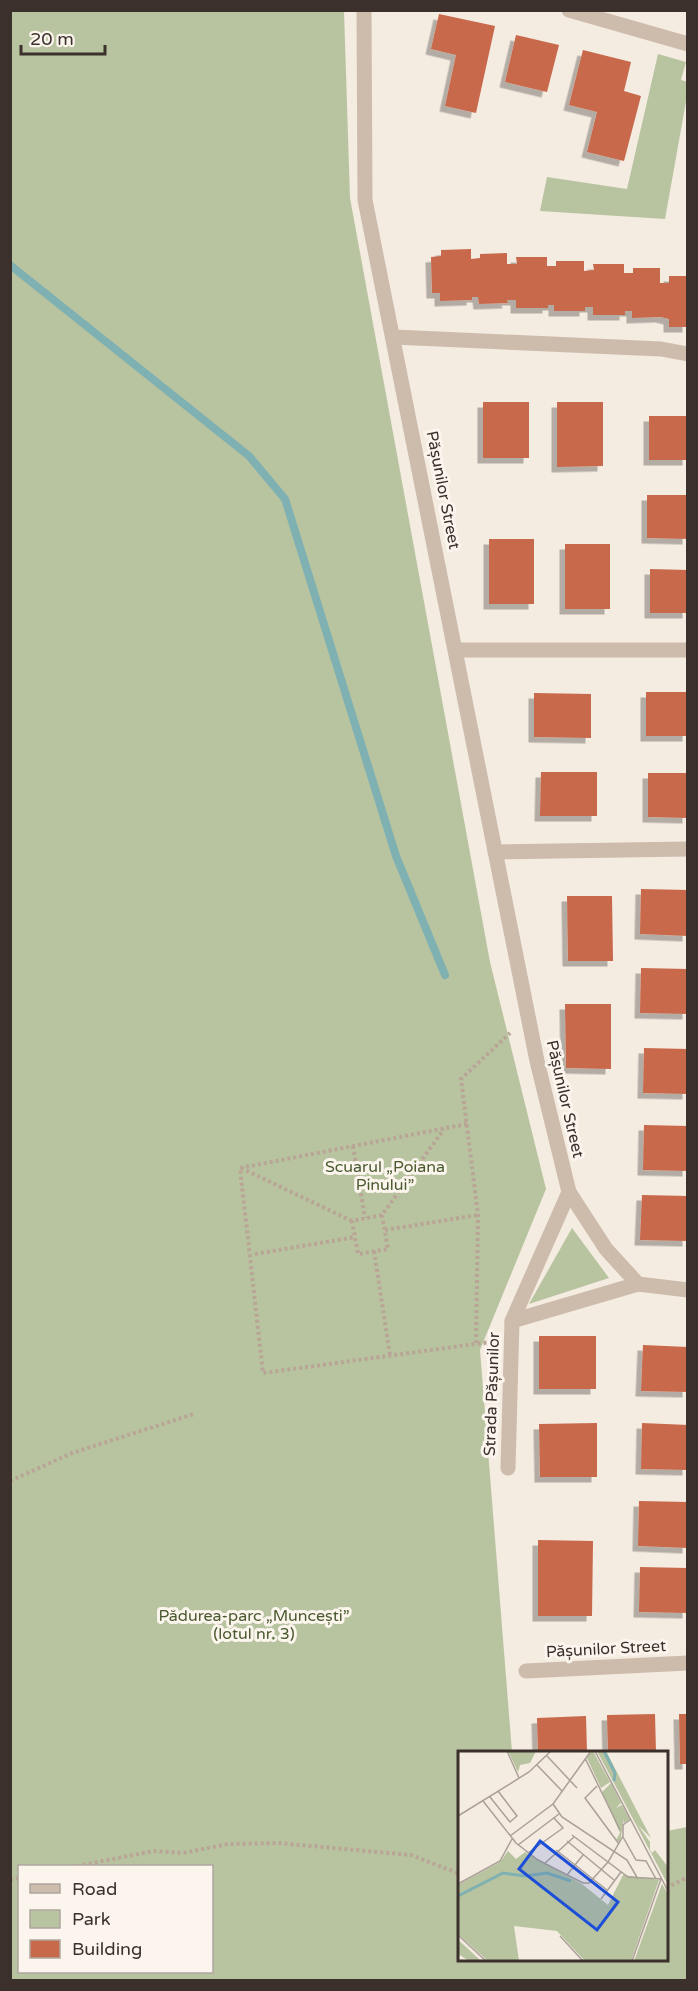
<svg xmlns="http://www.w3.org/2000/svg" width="698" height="1991" viewBox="0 0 698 1991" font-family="'Varela Round',sans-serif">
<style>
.green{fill:#b8c4a0;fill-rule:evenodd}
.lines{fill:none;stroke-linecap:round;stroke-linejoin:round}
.stream{stroke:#7fb0b2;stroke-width:8}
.building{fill:#c8694b;filter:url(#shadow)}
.path{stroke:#b9a596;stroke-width:4;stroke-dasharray:3 3;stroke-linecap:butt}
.lane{stroke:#cdbbac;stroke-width:15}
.street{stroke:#cdbbac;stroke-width:15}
.labels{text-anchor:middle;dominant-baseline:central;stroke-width:6;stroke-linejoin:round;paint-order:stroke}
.street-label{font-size:16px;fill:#3b302b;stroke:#fbf5ee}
.park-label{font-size:16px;fill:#4a5a2e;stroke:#fbf5ee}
.inset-river{fill:none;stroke:#7fb0b2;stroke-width:3}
.inset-road{fill:none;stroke:#aaa098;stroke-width:1.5}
.view{fill:#1d4ed8;fill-opacity:0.15;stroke:#1d4ed8;stroke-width:3}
.inset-edge{fill:none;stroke:#3b302b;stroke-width:3}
</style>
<defs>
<filter id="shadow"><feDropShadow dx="-5.5" dy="5.5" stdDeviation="0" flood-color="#0004"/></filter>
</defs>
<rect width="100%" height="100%" fill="#f4ebe1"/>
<!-- green -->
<g class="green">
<path d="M11,10L344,11L350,198L490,962L546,1189L480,1350L512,1752H460V1960H666L667,1831L687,1827V1980H11ZM20,1866H212V1972H20Z"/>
<polygon points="658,54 686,62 681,80 688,82 687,96 665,219 540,211 547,177 627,189"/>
<polygon points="572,1228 609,1278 529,1304"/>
</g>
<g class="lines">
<!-- stream -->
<polyline class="stream" points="10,265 249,456 285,499 396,856 445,975"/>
</g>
<!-- building -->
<g class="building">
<polygon points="439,14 495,26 476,113 445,106 456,55 431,49"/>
<polygon points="516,35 559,45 547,92 505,82"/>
<polygon points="583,50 631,62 624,91 641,96 624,161 587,152 597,112 569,105"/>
<polygon points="471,249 471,259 480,258 480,254 507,253 507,264 517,264 516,257 547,257 547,266 556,266 556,261 584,261 584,271 594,270 593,264 624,264 624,273 633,273 633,268 660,268 660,283 669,283 669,276 688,276 688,327 669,327 669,319 661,317 632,318 632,311 625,311 625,315 593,315 593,307 585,307 585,311 554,311 554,305 548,305 548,308 516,308 516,300 507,300 508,303 479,304 478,297 472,297 472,300 440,301 440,293 432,293 431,257 441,256 441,250"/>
<rect x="483" y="402" width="46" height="56"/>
<polygon points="557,402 603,402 603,466 557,467"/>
<rect x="649" y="416" width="39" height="44"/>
<polygon points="647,495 688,495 688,539 647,538"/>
<rect x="489" y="539" width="45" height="65"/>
<rect x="565" y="544" width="45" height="65"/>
<polygon points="650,569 688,570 688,613 650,613"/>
<rect x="646" y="692" width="42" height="44"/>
<polygon points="534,693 591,694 591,738 534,737"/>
<polygon points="541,772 597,772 597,816 540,816"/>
<polygon points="648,773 688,773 688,818 648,817"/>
<polygon points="641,889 688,890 688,936 640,934"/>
<polygon points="567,896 612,896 613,961 568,961"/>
<polygon points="641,968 688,969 688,1014 640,1013"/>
<polygon points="565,1004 611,1004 611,1069 566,1068"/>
<polygon points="644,1048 688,1049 688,1094 643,1093"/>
<polygon points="644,1125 688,1126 688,1171 643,1170"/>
<polygon points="642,1195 688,1196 688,1241 640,1240"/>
<rect x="539" y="1336" width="57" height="53"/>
<polygon points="643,1345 688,1347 688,1392 641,1391"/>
<polygon points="597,1423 597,1477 540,1477 539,1424"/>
<polygon points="642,1423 688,1425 688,1470 641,1469"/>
<polygon points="639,1501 688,1502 688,1548 638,1546"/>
<polygon points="538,1540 593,1541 592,1616 538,1616"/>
<polygon points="640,1567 688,1568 688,1613 639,1612"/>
<polygon points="655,1714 656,1752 608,1752 607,1715"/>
<polygon points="679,1714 688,1714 688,1764 680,1764"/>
<polygon points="586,1716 587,1752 538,1752 537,1718"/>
</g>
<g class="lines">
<!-- path -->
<g class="path">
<polyline points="467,1124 240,1168 263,1373 490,1342"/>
<polyline points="353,1146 365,1218"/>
<polyline points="241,1168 352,1221"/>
<polyline points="382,1215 388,1249 358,1254 352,1221 382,1215 444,1129"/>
<polyline points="385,1230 478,1215"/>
<polyline points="374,1251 390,1355"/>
<polyline points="255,1254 355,1237"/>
<polyline points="476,1343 478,1215 461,1079 510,1033"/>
<polyline points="10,1481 72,1453 194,1414"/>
<polyline points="77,1866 154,1851 183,1853 228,1844 278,1843 411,1855 460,1874"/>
<polyline points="10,1880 20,1878"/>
<polyline points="666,1888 688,1877"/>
</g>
<!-- lane -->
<g class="lane">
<polyline points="512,1321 638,1284"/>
<polyline points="508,1468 512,1321 569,1192"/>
</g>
<!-- street -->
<g class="street">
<polyline points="364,10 365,200 537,1061 569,1192 606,1249 638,1284 688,1290"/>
<polyline points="569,10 688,44"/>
<polyline points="394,337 661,349 688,354"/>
<polyline points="457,650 688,650"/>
<polyline points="495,852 688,849"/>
<polyline points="526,1671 688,1663"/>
</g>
</g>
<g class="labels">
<!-- street labels -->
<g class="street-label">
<text transform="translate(443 490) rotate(79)">Pășunilor Street</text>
<text transform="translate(565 1099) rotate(77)">Pășunilor Street</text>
<text transform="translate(492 1394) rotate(-88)">Strada Pășunilor</text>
<text transform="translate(606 1649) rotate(-3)">Pășunilor Street</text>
</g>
<!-- park labels -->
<g class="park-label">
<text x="385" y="1167">Scuarul „Poiana<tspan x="385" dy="18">Pinului”</tspan></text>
<text x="254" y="1616">Pădurea-parc „Muncești”<tspan x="254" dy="18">(lotul nr. 3)</tspan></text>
</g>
</g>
<!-- overview -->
<g transform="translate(458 1751)">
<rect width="210" height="210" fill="#f4ebe1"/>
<path d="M50,0H78L72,12L62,14L60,21ZM135,0L152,31L143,37L128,5ZM139,0H148L193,87L180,74L192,91V99L194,102L197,99L210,116V134ZM153,32L163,52L158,57L164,54L172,68L166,72V68L162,91L158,89L162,82L144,41ZM50,100L58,108L67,101L124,133L150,154L165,124L201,129L173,210H127L99,180L56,175L61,210H30L0,183V134L42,111ZM204,133L210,143V210H176ZM0,189L7,195L23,210H11L2,204L0,207Z" fill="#b8c4a0"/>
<path class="inset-river" d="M146,0L157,22L156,30M0,145L45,122L67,125L89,122L113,130"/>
<path class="inset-road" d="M49,0L61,27M137,0L210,140M89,5L119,37M127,7L162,79M79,14L104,40M139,35L127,47L161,93M32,46L52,71L59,65L40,40M25,50L58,92L80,109L125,132H131L150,111L165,85V74L173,68M95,53L104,66L169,109L180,128M0,65L71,21L93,0M114,84L170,126L203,128L174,210M52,85L95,53L133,0M165,86L178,109L188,110L198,128M109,90L156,129M60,94L101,63M98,99L149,139M70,102L105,77L96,67M86,113L116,86M109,124L125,104M0,133L42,110L54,88M143,148L163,121M0,184L28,210M102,185L125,210"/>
<path class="view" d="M82,90L160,151L139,179L61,118Z"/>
<rect width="210" height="210" class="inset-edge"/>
</g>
<!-- border -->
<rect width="698" height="1991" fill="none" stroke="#3b302b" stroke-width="24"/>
<!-- legend -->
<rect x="18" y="1865" width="195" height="108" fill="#fbf5ee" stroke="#aea6a0" stroke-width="1.5"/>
<rect x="30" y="1884" width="30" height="9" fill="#cdbbac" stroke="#aea6a0" stroke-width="1.5"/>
<text x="72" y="1895" font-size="18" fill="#3b302b">Road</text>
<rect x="30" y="1910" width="30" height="18" fill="#b8c4a0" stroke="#aea6a0" stroke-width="1.5"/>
<text x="72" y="1925" font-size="18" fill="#3b302b">Park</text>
<rect x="30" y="1940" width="30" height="18" fill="#c8694b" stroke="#aea6a0" stroke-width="1.5"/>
<text x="72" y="1955" font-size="18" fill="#3b302b">Building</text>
<!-- scale -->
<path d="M21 45v9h84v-9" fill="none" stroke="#3b302b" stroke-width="3"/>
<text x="30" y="45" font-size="18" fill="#3b302b" stroke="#fbf5ee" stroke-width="4.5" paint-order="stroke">20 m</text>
</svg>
